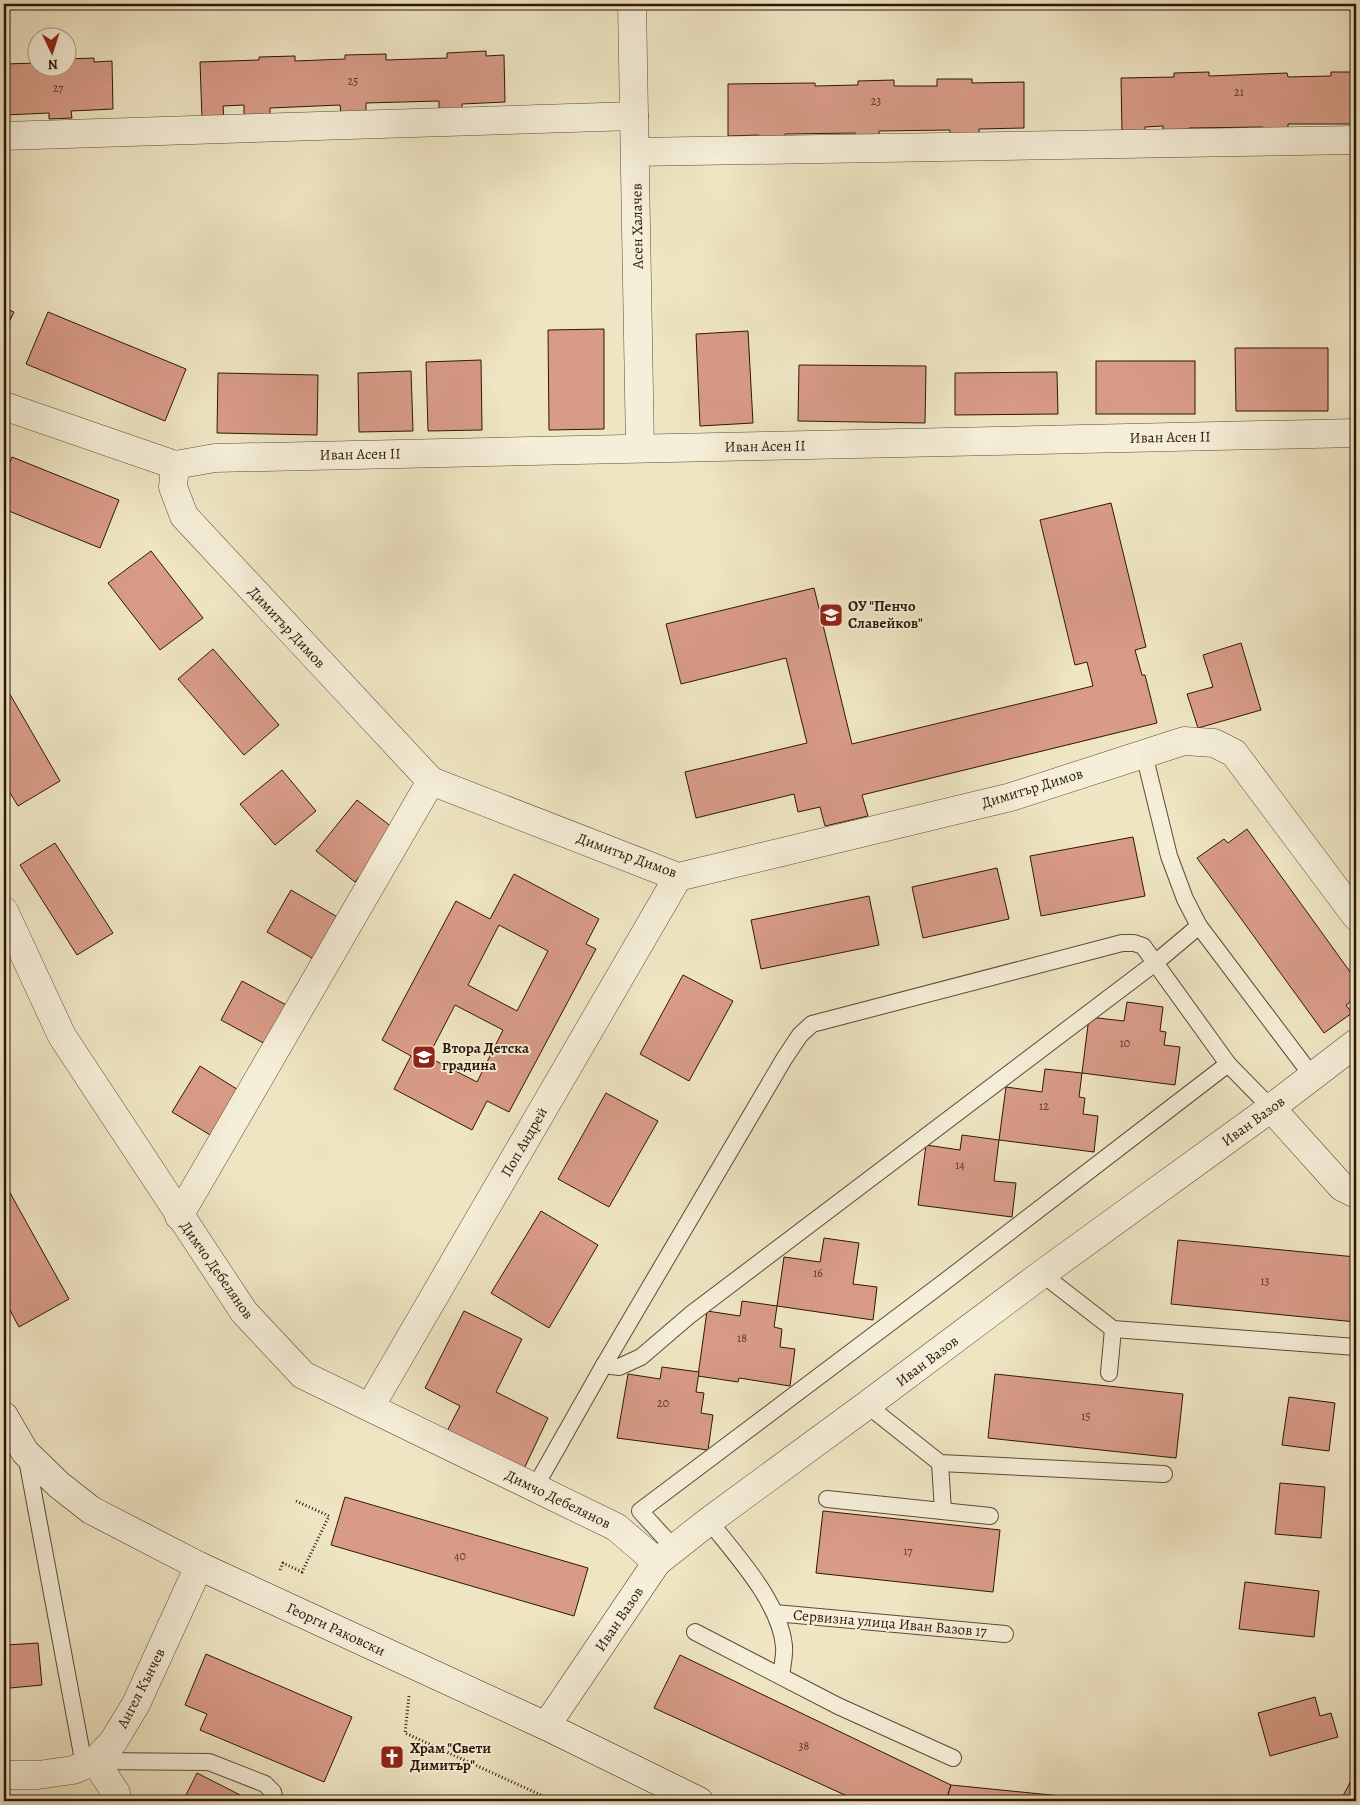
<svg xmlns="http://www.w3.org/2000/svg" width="1360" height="1805" viewBox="0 0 1360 1805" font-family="Alegreya,serif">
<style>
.building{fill:#d89b87;stroke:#2d1707;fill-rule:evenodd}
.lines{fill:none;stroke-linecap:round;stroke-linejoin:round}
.lane-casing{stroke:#5e4a36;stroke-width:18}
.street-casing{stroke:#5e4a36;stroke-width:29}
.secondary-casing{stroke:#2d1707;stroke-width:29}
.path{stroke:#2d1707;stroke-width:3;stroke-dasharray:1 2.5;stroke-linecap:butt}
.lane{stroke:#f5eed8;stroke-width:16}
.street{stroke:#f5eed8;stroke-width:28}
.secondary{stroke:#f5eed8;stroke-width:28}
.labels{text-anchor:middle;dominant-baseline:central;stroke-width:4;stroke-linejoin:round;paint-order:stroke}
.number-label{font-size:12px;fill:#583827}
.street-label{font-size:15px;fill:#2d1707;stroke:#f5eed8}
.poi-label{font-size:15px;font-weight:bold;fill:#2d1707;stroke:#f5eed8;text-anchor:start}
</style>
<rect width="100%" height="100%" fill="#efe5c3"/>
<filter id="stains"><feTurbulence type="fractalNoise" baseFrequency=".004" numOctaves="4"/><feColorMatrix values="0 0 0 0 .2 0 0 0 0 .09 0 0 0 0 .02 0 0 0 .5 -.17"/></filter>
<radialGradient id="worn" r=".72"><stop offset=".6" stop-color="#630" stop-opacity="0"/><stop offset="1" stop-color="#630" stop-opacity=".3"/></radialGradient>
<!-- building -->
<g class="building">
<polygon points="486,51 486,56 504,55 505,102 462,104 462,109 439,110 439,101 366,103 366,112 341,113 340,105 270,108 270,114 244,115 244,105 223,106 224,119 202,119 200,62 259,60 259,57 295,56 295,61 345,59 345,55 386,54 386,60 447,58 447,53"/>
<polygon points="94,58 94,62 112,61 113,109 71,111 72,118 49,119 49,113 4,115 4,64 38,63 38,68 68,68 68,59"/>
<polygon points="1209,72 1209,76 1287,73 1288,77 1331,76 1331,72 1356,72 1356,124 1288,124 1288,132 1263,132 1263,127 1189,128 1189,134 1163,134 1163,126 1145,127 1145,131 1122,132 1121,78 1174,77 1174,73"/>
<polygon points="937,79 972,79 972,83 1024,82 1024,128 979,129 979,137 950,138 950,130 879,131 879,140 855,140 855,133 785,134 785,142 759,142 759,135 728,136 728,84 815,83 815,86 858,85 858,81 894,80 894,86 937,86"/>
<polygon points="4,308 14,312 4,333"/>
<polygon points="48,312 186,369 165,421 26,364"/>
<polygon points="604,329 604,429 549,430 548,330"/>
<polygon points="748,331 753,423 700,426 696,334"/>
<polygon points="1235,348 1328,348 1328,411 1236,411"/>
<polygon points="481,360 482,430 428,431 426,362"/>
<rect x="1096" y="361" width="99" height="53"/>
<polygon points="799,365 926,366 925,423 798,421"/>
<polygon points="411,371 413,431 359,432 358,373"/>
<polygon points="1057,372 1058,414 955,415 955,373"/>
<polygon points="218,373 318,375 317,435 217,433"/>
<polygon points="12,457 119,500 100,548 4,509 4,477"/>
<polygon points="1111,503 1146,647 1135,650 1142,675 1145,675 1157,723 862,795 868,816 825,826 820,807 798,812 794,794 696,818 685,772 807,743 786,658 681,684 666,624 814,588 852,744 1093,686 1087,662 1075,665 1040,520"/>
<polygon points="151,551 203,618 160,650 108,583"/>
<polygon points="1241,643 1261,710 1198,728 1187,694 1213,687 1203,655"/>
<polygon points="213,649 279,725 244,755 178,679"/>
<polygon points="4,684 60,781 18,806 4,783"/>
<polygon points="282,770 316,811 275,845 240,804"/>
<polygon points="357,800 397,831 355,882 316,851"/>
<polygon points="1247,829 1356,980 1356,998 1346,1005 1352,1013 1324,1033 1197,858 1224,839 1228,843"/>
<polygon points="1133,837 1145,896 1041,916 1030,856"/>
<polygon points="55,843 113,933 77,955 20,865"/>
<polygon points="997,868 1009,919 923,938 912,887"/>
<path d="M514,874L599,919L586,944L596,949L509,1112L487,1101L472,1130L394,1089L411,1056L382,1040L456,901L490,919ZM499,925L548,951L517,1011L468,985ZM455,1005L503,1030L477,1082L428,1057Z"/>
<polygon points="291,890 341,919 317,961 267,932"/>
<polygon points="869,896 879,945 761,969 751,920"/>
<polygon points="683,975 733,1001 689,1081 640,1054"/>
<polygon points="242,981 290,1007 269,1046 221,1020"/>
<polygon points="1127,1002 1163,1007 1160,1031 1166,1032 1164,1045 1180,1047 1175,1085 1082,1073 1089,1017 1124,1021"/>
<polygon points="200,1066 240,1091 212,1136 172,1112"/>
<polygon points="1045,1069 1082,1073 1079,1097 1085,1098 1083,1114 1098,1116 1094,1152 999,1140 1006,1087 1042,1092"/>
<polygon points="606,1093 658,1121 609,1207 558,1179"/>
<polygon points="962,1135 999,1140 994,1181 1016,1183 1012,1217 918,1205 926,1145 960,1150"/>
<polygon points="4,1182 69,1299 19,1327 4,1299"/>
<polygon points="541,1211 598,1245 549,1328 491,1293"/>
<polygon points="824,1238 859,1243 853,1284 877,1287 873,1320 777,1306 784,1257 820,1262"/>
<polygon points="1178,1240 1356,1257 1356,1322 1171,1304"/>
<polygon points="742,1301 777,1306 774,1327 782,1329 780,1347 795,1349 790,1386 739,1378 738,1382 698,1376 707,1311 740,1316"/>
<polygon points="464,1311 522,1339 496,1392 548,1418 522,1473 445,1435 460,1406 425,1388"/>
<polygon points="662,1367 699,1372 696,1392 704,1393 701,1413 713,1415 708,1450 617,1438 628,1374 660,1379"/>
<polygon points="995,1374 1183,1394 1176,1458 988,1438"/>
<polygon points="1289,1397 1335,1403 1329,1451 1282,1445"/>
<polygon points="1280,1483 1325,1487 1321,1538 1275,1534"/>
<polygon points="345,1497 588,1568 574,1616 331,1545"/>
<polygon points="823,1511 1000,1530 993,1592 816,1573"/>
<polygon points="1245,1582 1319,1591 1314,1637 1239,1629"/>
<polygon points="38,1643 42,1685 10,1688 6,1645"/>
<polygon points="206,1654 352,1717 324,1782 200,1730 207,1714 185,1705"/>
<polygon points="680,1655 951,1785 946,1801 858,1801 654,1708"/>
<polygon points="1315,1697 1320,1716 1331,1713 1338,1737 1270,1756 1258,1713"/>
<polygon points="1356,1771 1356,1801 1348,1801 1342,1798"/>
<polygon points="197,1773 252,1801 183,1801"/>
<polygon points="951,1785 1111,1801 946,1801"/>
</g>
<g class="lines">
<!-- lane casing -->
<g class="lane-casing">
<g id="lane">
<polyline points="1144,754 1169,856 1185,899 1199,926"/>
<polyline points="1042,1274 1113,1329 1356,1347"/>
<polyline points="604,1365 784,1059 800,1035 812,1024 1122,943 1134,943 1143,946 1228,1064"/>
<polyline points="1109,1373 1113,1329"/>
<polyline points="867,1405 940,1463 1164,1474"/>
<polyline points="26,1454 84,1765"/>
<polyline points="940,1463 943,1511"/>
<polyline points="535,1487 604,1365 619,1367 641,1357 690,1315 1155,963 1199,926 1313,1077"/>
<polyline points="827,1499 990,1516"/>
<path d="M709,1521C735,1554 780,1602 784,1646C785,1655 782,1667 781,1676"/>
<polyline points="674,1548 640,1511 939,1286 1228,1064 1271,1108"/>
<polyline points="775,1613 1005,1634"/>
<polyline points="695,1632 838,1706 953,1758"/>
<polyline points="95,1761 209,1762 265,1784 273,1792 275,1801"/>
</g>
</g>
<!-- street casing -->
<g class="street-casing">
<g id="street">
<polyline points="632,4 640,448"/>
<polyline points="4,136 634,116"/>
<polyline points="636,152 1356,140"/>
<polyline points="4,406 175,465 173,487 184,516 431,781 678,877 1011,797 1184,741 1214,743 1234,753 1356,916"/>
<polyline points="175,465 215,458 1356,433"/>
<polyline points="4,911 62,1036 244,1312 303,1375 616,1527 657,1562"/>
<polyline points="1271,1108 1342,1187 1356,1194"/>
<polyline points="179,1216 431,781"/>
<polyline points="370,1407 678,877"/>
<polyline points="546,1726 657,1562 709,1521 867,1405 1042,1274 1271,1108 1356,1043"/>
<polyline points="4,1775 38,1775 73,1770 95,1761"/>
<polyline points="117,1801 116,1793 95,1761 113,1742 136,1704 199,1566"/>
</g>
</g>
<!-- secondary casing -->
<g class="secondary-casing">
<polyline id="secondary" points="4,1416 25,1452 59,1485 91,1510 199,1566 546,1726 699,1801"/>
</g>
<!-- path -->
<g class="path">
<polyline points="280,1570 283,1563 302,1572 329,1516 296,1501"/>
<polyline points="409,1696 405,1733 554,1801"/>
</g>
<!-- lane -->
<use href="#lane" class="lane"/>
<!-- street -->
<use href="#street" class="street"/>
<!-- secondary -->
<use href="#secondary" class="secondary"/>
</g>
<!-- icons -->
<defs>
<g id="school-square" transform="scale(1.25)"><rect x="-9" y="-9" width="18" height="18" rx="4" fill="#8f2418" stroke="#f5eed8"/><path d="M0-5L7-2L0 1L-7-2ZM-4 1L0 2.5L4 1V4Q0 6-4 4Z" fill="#fff"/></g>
<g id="church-square" transform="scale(1.25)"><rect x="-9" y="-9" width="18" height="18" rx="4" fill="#8f2418" stroke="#f5eed8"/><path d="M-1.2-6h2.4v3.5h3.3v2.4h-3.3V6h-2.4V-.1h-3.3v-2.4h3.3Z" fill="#fff"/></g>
</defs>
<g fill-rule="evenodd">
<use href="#school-square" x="831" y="615"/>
<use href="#school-square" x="424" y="1057"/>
<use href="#church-square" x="392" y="1757"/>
</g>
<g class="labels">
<!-- number labels -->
<g class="number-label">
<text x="353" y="81">25</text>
<text x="58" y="88">27</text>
<text x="1239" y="92">21</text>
<text x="876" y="101">23</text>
<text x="1125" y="1043">10</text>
<text x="1044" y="1106">12</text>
<text x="960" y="1165">14</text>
<text x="818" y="1273">16</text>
<text x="1265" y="1281">13</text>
<text x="742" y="1338">18</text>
<text x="663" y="1403">20</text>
<text x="1086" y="1416">15</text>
<text x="908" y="1551">17</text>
<text x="460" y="1556">40</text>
<text x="804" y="1746">38</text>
</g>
<!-- street labels -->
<g class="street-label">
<text transform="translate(637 226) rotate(-91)">Асен Халачев</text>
<text transform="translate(1170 437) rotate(-1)">Иван Асен II</text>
<text transform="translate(765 446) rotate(-1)">Иван Асен II</text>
<text transform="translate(360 454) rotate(-1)">Иван Асен II</text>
<text transform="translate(287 627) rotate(47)">Димитър Димов</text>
<text transform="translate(1032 788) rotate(-17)">Димитър Димов</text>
<text transform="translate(627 855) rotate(20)">Димитър Димов</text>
<text transform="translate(1253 1121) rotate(-36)">Иван Вазов</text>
<text transform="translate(524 1142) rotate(-60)">Поп Андрей</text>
<text transform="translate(217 1270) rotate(55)">Димчо Дебелянов</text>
<text transform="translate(927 1361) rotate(-37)">Иван Вазов</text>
<text transform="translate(558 1499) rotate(26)">Димчо Дебелянов</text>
<text transform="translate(619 1619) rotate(-56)">Иван Вазов</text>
<text transform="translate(890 1623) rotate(5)">Сервизна улица Иван Вазов 17</text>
<text transform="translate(336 1629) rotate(25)">Георги Раковски</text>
<text transform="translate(141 1688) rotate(-63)">Ангел Кънчев</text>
</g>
<!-- poi labels -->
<g class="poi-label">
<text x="848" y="606">ОУ "Пенчо<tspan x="848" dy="17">Славейков"</tspan></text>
<text x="442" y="1048">Втора Детска<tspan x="442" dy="17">градина</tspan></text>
<text x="410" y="1748">Храм "Свети<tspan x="410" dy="17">Димитър"</tspan></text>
</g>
</g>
<!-- margin -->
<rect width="1360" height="1805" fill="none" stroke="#efe5c3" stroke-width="20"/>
<rect x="5" y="5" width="1350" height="1795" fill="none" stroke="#2d1707" stroke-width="2.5"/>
<rect x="10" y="10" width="1340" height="1785" fill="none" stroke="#2d1707"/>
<!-- north arrow -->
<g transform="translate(52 52) rotate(176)"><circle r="24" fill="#f5eed8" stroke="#a59884"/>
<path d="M0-4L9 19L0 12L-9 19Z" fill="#8f2418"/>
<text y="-8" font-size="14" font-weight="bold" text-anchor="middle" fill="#2d1707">N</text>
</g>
<rect width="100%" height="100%" filter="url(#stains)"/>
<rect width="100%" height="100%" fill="url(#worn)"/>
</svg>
